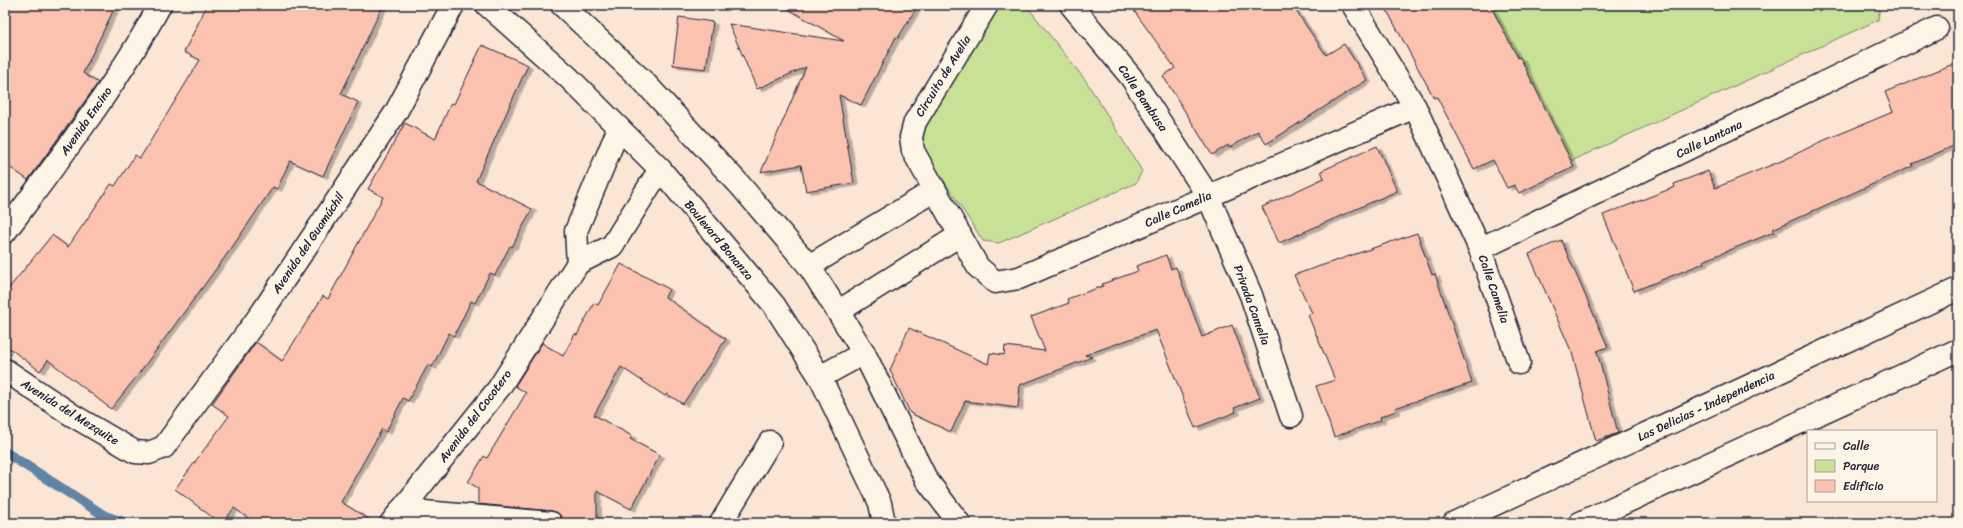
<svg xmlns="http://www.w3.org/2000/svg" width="1963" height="528" viewBox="0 0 1963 528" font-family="Sriracha,sans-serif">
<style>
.green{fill:#c8e197;stroke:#758269}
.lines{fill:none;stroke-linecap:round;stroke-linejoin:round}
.stream{stroke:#6084a4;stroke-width:10}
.building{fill:#fac2af;stroke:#22223b;filter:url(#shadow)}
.street-casing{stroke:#22223b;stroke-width:25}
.secondary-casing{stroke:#22223b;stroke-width:25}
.street{stroke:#fcf5e5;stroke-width:22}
.secondary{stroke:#fcf5e5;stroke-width:22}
.labels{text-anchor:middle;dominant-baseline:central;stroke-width:3.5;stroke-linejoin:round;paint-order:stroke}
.street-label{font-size:12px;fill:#22223b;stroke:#fcf5e5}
</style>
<defs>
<filter id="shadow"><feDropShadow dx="4.5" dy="2.5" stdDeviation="0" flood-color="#0004"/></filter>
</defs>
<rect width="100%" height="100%" fill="#fbe6d5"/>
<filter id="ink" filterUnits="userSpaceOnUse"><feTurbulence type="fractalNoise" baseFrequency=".025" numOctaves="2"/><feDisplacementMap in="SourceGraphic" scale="8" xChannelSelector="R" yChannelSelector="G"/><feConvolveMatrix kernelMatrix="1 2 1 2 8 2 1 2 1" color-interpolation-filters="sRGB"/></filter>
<g filter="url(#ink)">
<!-- green -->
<g class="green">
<polygon points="997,5 1026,5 1086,81 1142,171 1136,183 999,243 983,241 924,150 922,127"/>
<polygon points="1490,5 1880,5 1878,20 1569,162"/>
</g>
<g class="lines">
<!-- stream -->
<polyline class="stream" points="5,452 105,516 126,523"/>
</g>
<!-- building -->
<g class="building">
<polygon points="5,5 116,5 83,73 98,83 28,180 5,164"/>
<polygon points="207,5 383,5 341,94 358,102 323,176 290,161 277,189 273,187 233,246 137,376 111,409 48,360 40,371 5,345 5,293 52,235 68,247 111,184 115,186 135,155 140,158 200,60 184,52"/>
<polygon points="781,5 918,5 898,38 896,37 861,105 839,95 854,183 806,191 801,165 761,172 806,67 757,89 729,24 844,41"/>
<polygon points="1130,5 1292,5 1326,55 1344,44 1367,80 1266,144 1258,131 1229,148 1228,145 1212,155 1163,76 1175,68"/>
<polygon points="1384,5 1490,5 1518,58 1520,57 1574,167 1519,193 1514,185 1507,188 1493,160 1474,169 1437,97 1434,98"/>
<polygon points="679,17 713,22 706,69 673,65"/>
<polygon points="482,45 528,65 476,181 532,209 512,247 510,246 495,275 490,273 475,303 471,301 454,336 449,333 432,367 428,365 408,401 403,398 386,432 382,429 341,502 375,523 255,523 234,508 223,523 220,523 175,489 229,416 212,404 256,342 282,361 323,296 328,299 383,197 368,189 405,123 435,139 451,103 454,104"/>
<polygon points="1958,62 1958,144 1912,164 1913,166 1773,229 1774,232 1703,261 1704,263 1634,291 1603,215 1675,187 1674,184 1708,171 1715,188 1786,159 1820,142 1893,112 1885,92"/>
<polygon points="1377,146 1397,191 1279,243 1262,207 1324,178 1321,171"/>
<polygon points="1417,233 1432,275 1435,274 1472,383 1395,408 1396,411 1380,417 1381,420 1334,437 1316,386 1335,380 1308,315 1312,313 1294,275"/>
<polygon points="1561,240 1608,347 1597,351 1618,433 1596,441 1572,353 1529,254"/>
<polygon points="1166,255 1171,269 1176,267 1202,337 1232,325 1260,398 1234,408 1236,412 1195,428 1156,330 1085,355 1092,357 1020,385 1018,408 965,401 951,432 910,413 890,370 909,328 988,364 990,353 1004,355 1005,346 1045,351 1031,317 1069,303 1067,299 1103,286 1102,284 1138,271 1136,266"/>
<polygon points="621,264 669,289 665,297 726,339 683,404 667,394 665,396 621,367 594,415 632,436 630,439 660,455 631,509 597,491 597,523 563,523 562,517 558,513 552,511 478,504 478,488 468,482 484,456 487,458 526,393 515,386 542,343 563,356 575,334 577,335 594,303 598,305"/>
</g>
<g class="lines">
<!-- street casing -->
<g class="street-casing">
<g id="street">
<polyline points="987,5 915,122 911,137 913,151 978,267 995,282 1019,278 1415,107"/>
<polyline points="1071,5 1131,77 1208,196 1251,295 1291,416"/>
<polyline points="1353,5 1415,107 1480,249 1519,363"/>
<path d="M5,232C60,158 116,86 160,5"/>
<polyline points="1480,249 1937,28"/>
<polyline points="578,263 576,231 619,128"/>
<polyline points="809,266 935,190"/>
<polyline points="839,311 960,235"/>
<polyline points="5,370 72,415 135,452 149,453 164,447 263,311 396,112 453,5"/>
<polyline points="401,510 551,523"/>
<polyline points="391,523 499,388 578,263 612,246 660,169"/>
<polyline points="721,523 770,442"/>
</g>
</g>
<!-- secondary casing -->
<g class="secondary-casing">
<g id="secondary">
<polyline points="487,5 568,77 660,169 774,305 820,377 880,503 884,523"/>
<polyline points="562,5 644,82 739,184 809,266 864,353 926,479 959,523"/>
<polyline points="820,377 864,353"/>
<polyline points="1454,523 1958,289"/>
<polyline points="1580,523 1958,350"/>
</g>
</g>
<!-- street -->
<use href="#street" class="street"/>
<!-- secondary -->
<use href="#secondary" class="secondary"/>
</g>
</g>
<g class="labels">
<!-- street labels -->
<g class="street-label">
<text transform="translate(943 76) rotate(-58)">Circuito de Avelia</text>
<text transform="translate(1143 98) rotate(56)">Calle Bambusa</text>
<text transform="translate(86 121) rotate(-55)">Avenida Encino</text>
<text transform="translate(1709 139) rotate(-26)">Calle Lantana</text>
<text transform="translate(1178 209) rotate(-24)">Calle Camelia</text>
<text transform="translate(719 240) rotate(50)">Boulevard Bonanza</text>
<text transform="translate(308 243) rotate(-56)">Avenida del Guamúchil</text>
<text transform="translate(1494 289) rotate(71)">Calle Camelia</text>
<text transform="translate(1252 305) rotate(70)">Privada Camelia</text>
<text transform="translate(1706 406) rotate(-25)">Las Delicias - Independencia</text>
<text transform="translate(70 412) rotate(32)">Avenida del Mezquite</text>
<text transform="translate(475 416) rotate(-53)">Avenida del Cocotero</text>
</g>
</g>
<!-- margin -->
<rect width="1963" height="528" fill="none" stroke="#fcf5e5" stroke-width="20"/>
<rect x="10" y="10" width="1943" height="508" fill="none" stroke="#22223b" stroke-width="1.5" filter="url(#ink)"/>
<!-- legend -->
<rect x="1807" y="430" width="130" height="72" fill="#fcf5e5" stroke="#a5a1a1"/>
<rect x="1815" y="443" width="20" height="6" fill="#fcf5e5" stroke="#a5a1a1"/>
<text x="1843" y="450" font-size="12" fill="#22223b">Calle</text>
<rect x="1815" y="460" width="20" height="12" fill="#c8e197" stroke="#a5a1a1"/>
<text x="1843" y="470" font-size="12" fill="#22223b">Parque</text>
<rect x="1815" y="480" width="20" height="12" fill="#fac2af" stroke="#a5a1a1"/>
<text x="1843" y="490" font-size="12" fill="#22223b">Edificio</text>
</svg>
